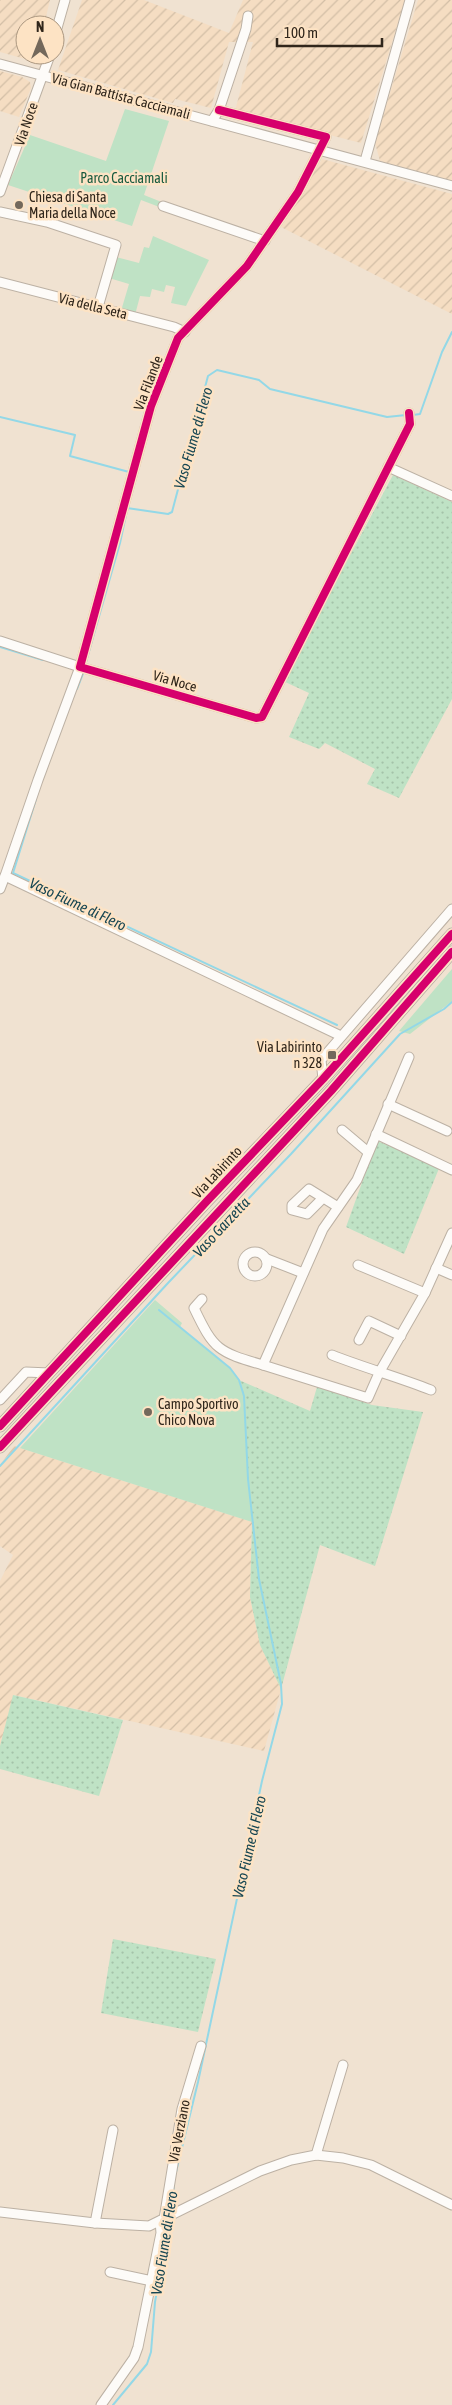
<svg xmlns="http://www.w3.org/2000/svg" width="452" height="2405" viewBox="0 0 452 2405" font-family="'Asap Condensed',sans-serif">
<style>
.industrial{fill:url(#industrial-furrows)}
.grass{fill:url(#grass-dots)}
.park{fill:#bfe2c5}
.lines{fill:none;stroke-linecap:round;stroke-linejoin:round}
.stream{stroke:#93d8e7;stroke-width:2}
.street-casing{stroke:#bcb1a4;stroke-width:11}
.secondary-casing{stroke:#bcb1a4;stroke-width:13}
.street{stroke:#fdfbf8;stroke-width:9}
.secondary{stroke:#fdfbf8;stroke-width:11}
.cycleway-casing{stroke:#fde3c4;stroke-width:11}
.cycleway{stroke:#d6006c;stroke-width:8}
.poi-dot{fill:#73685b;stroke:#fde3c4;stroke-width:2}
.labels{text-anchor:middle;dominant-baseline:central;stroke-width:5;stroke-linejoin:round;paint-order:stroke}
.street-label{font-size:14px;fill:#30261b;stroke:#fde3c4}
.park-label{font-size:14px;fill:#175a3e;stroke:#fde3c4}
.poi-label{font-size:14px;fill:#30261b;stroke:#fde3c4;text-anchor:start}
.water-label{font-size:15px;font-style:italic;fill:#174652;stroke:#fde3c4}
</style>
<defs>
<pattern id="industrial-furrows" width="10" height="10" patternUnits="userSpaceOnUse" patternTransform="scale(1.25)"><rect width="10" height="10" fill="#f5ddc2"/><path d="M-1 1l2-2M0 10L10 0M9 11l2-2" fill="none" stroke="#d2bea6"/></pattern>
<pattern id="grass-dots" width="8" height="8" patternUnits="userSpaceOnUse" patternTransform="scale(1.25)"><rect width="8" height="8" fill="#bfe2c5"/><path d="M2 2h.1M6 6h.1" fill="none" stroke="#a4c2a9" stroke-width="1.8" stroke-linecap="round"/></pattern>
</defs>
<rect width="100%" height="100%" fill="#f0e2d1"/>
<!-- industrial -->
<g class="industrial">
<polygon points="0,0 50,0 44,25 25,25 25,55 38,55 36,62 0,52"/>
<polygon points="82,0 144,0 229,33 243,0 405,0 361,143 235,111 253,42 229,42 211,108 175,99 173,103 58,70"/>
<polygon points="418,0 452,0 452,181 380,161 375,143"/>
<polygon points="0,71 22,77 30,82 31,88 19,117 0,111"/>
<polygon points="322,159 452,194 452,314 281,227"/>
<polygon points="14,1446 252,1522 250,1597 260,1645 281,1689 264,1751 14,1695 0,1746 0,1581 13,1555 0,1546 0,1465"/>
</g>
<!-- grass -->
<g class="grass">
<polygon points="393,475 452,502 452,699 399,798 367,784 375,769 325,743 319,749 289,737 309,693 283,681"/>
<polygon points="377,1141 440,1166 404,1254 346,1227"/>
<polygon points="239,1380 310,1411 317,1387 372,1405 423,1412 375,1566 320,1545 281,1689 260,1645 250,1597 252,1522 248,1479 244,1396"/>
<polygon points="13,1695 123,1720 99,1796 0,1769 0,1746"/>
<polygon points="113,1939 216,1959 198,2032 101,2013"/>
</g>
<!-- park -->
<g class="park">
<polygon points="125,109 169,121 144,195 164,203 162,208 141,200 132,226 8,185 30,135 106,161"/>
<polygon points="153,236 209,260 186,306 171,303 175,287 166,285 164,292 152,289 150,297 140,296 135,315 121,311 129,284 109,278 116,257 139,263 144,247 149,248"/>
<polygon points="452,969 452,1001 410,1034 399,1031"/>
<polygon points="155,1300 182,1323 180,1327 230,1368 239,1380 244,1396 248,1479 252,1522 20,1448"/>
</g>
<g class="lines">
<!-- stream -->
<g class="stream">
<polyline points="413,415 420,414 442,352 452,332"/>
<polyline points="0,417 75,435 70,456 129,472"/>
<polyline points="127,508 168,514 172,512 208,376 217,370 259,380 270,389 387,417 406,415"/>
<polyline points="0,647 43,660"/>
<polyline points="86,662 120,543 126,515"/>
<polyline points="77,689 84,671"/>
<polyline points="36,799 13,873 337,1025"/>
<polyline points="159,1310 230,1368 239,1380 244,1396 248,1479 259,1579 281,1684 282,1704 262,1781 198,2082 176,2172"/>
<polyline points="0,1466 168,1283 291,1154 400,1034 444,1009 452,1002"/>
<polyline points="171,2212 174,2184"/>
<polyline points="113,2405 147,2364 151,2352 155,2302 170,2219"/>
</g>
<!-- street casing -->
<g class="street-casing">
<g id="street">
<polyline points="55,35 65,0"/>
<polyline points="0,64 452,186"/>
<polyline points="219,110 326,137 298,192 247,266 178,338 151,406 80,667 256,718 262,717 410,424 409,413"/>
<polyline points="212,121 219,110 246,29 248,16"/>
<polyline points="365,161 410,0"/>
<polyline points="0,192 50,55"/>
<polyline points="163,206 265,241"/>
<polyline points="0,212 47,222 116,245 98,307"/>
<polyline points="0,282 174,327 185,332"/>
<polyline points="388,467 452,496"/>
<polyline points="0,641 80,667 38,780 5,876 341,1036"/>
<polyline points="0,889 5,876"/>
<polyline points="409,1057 357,1180 323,1229 263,1365 368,1398 379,1373 425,1293 452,1233"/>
<polyline points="323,1079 321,1060 452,909"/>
<polyline points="388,1104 447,1131"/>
<polyline points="342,1130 368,1152"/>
<polyline points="376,1134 452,1170"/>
<polyline points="323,1198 307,1214 292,1210 292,1205 309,1189 338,1207"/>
<circle cx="255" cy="1264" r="12"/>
<polyline points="267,1259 303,1273"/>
<polyline points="358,1265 425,1293"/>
<polyline points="436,1268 452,1275"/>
<path d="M202,1299L194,1308C214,1350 218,1352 263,1365"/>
<polyline points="359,1340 369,1321 401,1336"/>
<path d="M332,1355C365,1368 398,1377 431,1390"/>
<polyline points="0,1400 26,1372 49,1373"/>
<polyline points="316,2155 343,2065"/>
<polyline points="0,2212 95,2223 149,2226 260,2171 291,2160 316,2155 343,2158 371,2165 452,2205"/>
<polyline points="164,2219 182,2109 201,2046"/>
<polyline points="95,2223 113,2130"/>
<polyline points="110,2272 152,2281"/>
<polyline points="101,2405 134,2358 138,2347 161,2233 160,2221"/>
</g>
</g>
<!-- secondary casing -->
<g class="secondary-casing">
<g id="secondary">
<polyline points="0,1426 207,1201 323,1079 452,934"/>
<polyline points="0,1447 331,1091 452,952"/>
</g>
</g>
<!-- street -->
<use href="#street" class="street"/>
<!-- secondary -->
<use href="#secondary" class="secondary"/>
<!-- cycleway casing -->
<g class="cycleway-casing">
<g id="cycleway">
<polyline points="219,110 326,137 298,192 247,266 178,338 151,406 80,667 256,718 262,717 410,424 409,413"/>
<polyline points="0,1426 207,1201 323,1079 452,934"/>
<polyline points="0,1447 331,1091 452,952"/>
</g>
</g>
<!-- cycleway -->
<use href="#cycleway" class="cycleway"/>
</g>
<!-- markers -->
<g class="poi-dot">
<circle cx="19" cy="205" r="5"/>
<rect x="327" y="1050" width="10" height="10" rx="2.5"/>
<circle cx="148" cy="1412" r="5"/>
</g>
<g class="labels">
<!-- street labels -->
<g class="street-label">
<text transform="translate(121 96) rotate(15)">Via Gian Battista Cacciamali</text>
<text transform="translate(26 124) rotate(-71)">Via Noce</text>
<text transform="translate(93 306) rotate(14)">Via della Seta</text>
<text transform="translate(148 383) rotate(-69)">Via Filande</text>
<text transform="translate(175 681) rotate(16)">Via Noce</text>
<text transform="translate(217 1172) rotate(-47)">Via Labirinto</text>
<text transform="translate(179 2131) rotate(-79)">Via Verziano</text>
</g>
<!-- park labels -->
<g class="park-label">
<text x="124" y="178">Parco Cacciamali</text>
</g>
<!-- poi labels -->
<g class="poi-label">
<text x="29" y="197">Chiesa di Santa<tspan x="29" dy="16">Maria della Noce</tspan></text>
<text x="322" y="1047" text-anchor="end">Via Labirinto<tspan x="322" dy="16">n 328</tspan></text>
<text x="158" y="1404">Campo Sportivo<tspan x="158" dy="16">Chico Nova</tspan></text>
</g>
<!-- water labels -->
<g class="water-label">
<text transform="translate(193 438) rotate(-74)">Vaso Fiume di Flero</text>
<text transform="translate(78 904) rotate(25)">Vaso Fiume di Flero</text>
<text transform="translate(221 1227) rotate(-47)">Vaso Garzetta</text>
<text transform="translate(249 1847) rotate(-77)">Vaso Fiume di Flero</text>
<text transform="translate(164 2243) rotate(-81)">Vaso Fiume di Flero</text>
</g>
</g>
<!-- north arrow -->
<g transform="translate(40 40)"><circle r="24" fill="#fde3c4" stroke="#ab9780"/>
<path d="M0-4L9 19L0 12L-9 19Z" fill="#73685b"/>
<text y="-8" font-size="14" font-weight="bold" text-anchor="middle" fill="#30261b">N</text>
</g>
<!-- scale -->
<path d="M277 38v8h105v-8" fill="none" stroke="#30261b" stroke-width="2.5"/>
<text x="284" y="38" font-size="15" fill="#30261b" stroke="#fde3c4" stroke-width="4" paint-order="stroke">100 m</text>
</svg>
